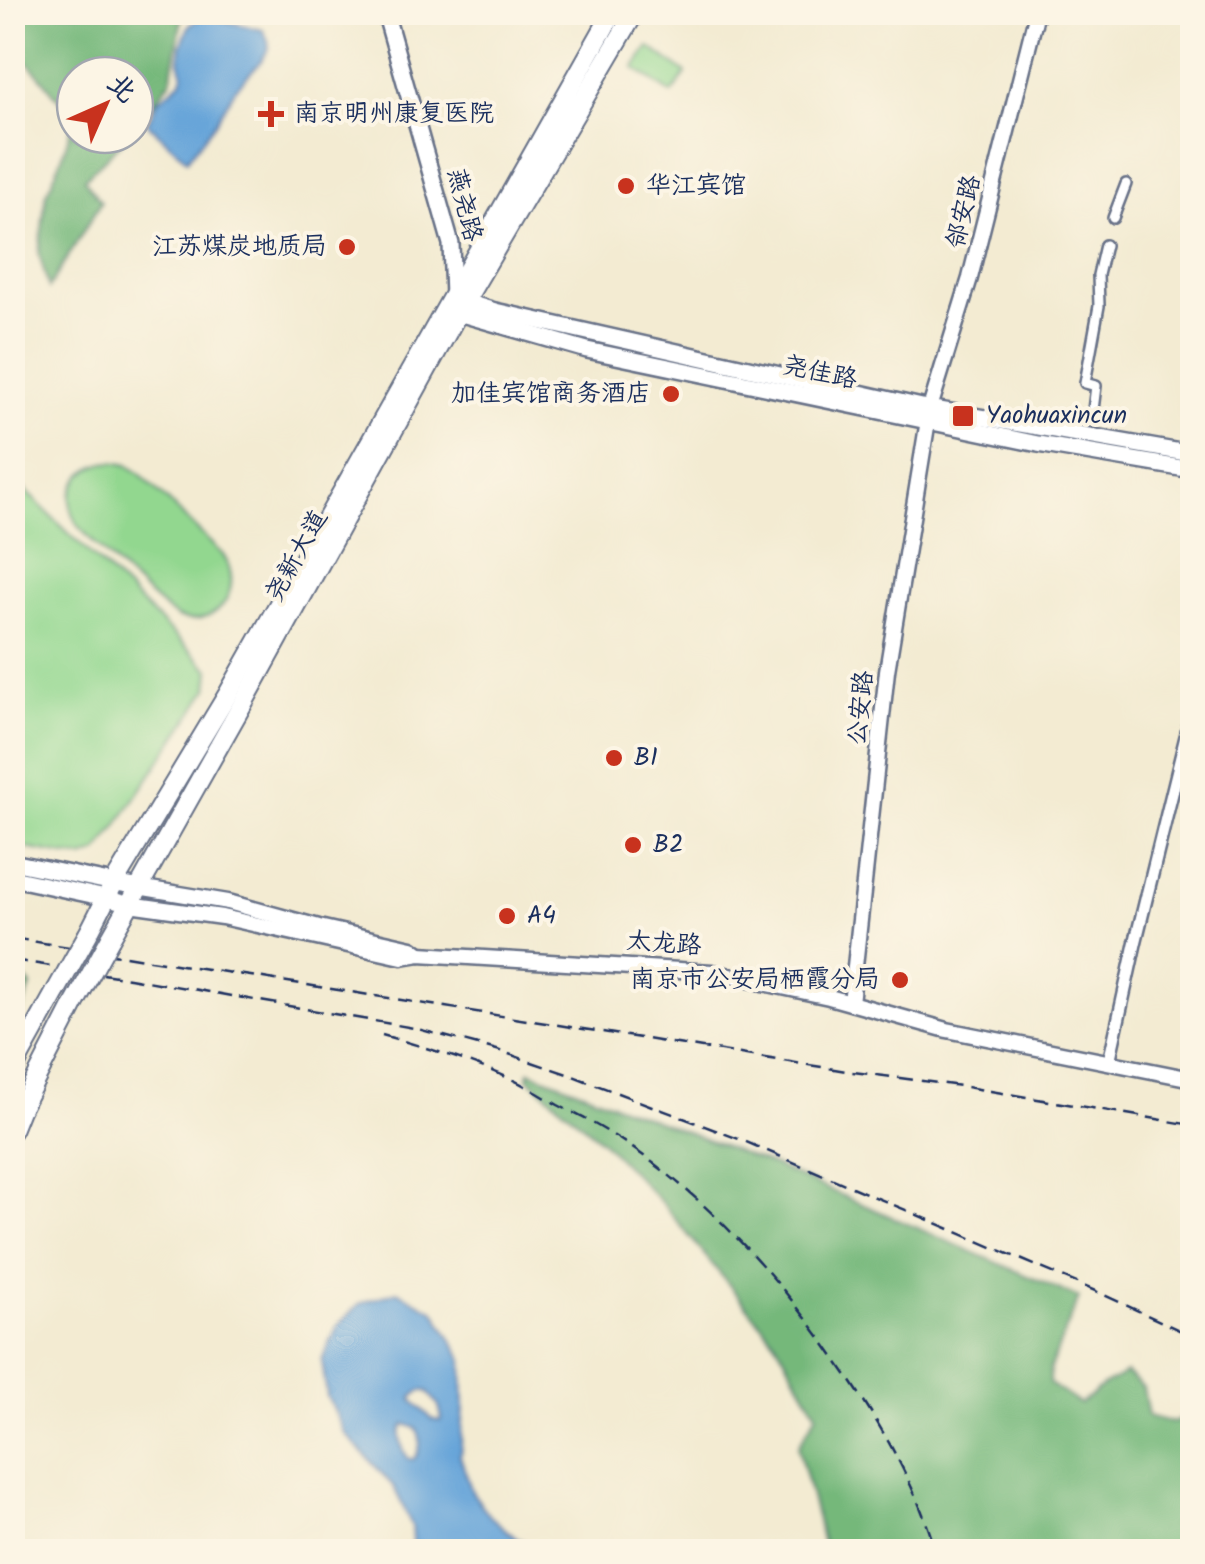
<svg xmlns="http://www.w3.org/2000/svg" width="1205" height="1564" viewBox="0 0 1205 1564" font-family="Kalam,'LXGW WenKai TC',sans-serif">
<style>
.green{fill:#92d78f;stroke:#568376;stroke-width:2.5}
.forest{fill:#75b87a;stroke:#48746c;stroke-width:2.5}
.water{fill:#67a5d9;stroke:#416a9c;stroke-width:2.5;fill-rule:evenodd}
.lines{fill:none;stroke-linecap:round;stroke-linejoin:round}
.pedestrian-casing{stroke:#677187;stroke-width:14}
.minor-casing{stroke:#677187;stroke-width:16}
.tertiary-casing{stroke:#677187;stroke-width:19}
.secondary-casing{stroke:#677187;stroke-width:20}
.primary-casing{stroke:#677187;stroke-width:22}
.pedestrian{stroke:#fff;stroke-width:9}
.minor{stroke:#fff;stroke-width:11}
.tertiary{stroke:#fff;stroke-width:14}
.secondary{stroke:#fff;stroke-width:15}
.primary{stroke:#fff;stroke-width:18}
.rail{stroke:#1b2f5e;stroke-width:2.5;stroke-dasharray:15 8;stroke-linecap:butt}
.primary-bridge-casing{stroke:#677187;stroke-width:22;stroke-linecap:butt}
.primary-bridge{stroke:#fff;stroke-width:18}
.poi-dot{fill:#c8321e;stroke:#fcf5e5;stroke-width:4}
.labels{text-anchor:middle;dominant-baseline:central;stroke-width:8;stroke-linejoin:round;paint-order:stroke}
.poi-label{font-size:25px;fill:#1b2f5e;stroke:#fcf5e5;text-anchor:start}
.street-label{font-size:25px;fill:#1b2f5e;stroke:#fcf5e5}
</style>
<rect width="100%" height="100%" fill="#fcf5e5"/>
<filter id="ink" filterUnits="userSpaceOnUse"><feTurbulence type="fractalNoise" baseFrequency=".01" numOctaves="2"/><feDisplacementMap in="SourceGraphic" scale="20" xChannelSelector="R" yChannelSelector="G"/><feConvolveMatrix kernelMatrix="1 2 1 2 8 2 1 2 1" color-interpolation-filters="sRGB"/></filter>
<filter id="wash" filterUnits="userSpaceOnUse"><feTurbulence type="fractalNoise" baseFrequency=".0048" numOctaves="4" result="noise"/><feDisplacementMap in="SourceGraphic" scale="40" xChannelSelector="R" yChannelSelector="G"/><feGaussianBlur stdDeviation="2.25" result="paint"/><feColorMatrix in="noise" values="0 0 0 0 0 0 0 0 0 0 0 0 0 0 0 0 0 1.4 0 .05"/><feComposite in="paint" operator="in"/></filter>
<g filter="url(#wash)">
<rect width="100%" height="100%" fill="#f3ebd2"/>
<!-- green -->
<g class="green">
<polygon points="649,47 686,73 672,94 634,68"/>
<path d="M113,462L127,465L139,473L223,555C232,569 234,585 226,600C217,616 197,624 179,618C165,614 85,536 76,522C59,493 83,463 113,462Z"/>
<polygon points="12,478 210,670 208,689 112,833 98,852 83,858 13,846"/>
</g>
<!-- forest -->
<g class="forest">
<polygon points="13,12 183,13 171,80 135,128 135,75 75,75 75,135 129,135 84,179 101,202 49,288 39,254 46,195 62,157 74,118 30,64 13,60"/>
<polygon points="13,975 21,976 31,986 13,1034"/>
<polygon points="529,1071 774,1166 1079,1298 1050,1368 1050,1384 1080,1404 1102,1386 1126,1373 1143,1388 1148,1416 1174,1423 1192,1410 1192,1551 825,1551 798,1447 817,1413 776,1342 662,1203 601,1140 528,1078"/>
</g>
<!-- water -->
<g class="water">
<polygon points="200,18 213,18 263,30 268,40 269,48 262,60 236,88 215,123 187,160 147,123 158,101 181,81 183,74 179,61 181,46 189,26"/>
<path d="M397,1291L435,1311L463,1359L464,1408L460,1456L472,1492L490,1516L517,1539L544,1551H414L412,1526L394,1487L345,1433L327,1396L322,1361L336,1328L359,1304ZM420,1391H427L439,1406L442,1419L440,1421L432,1419L413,1401V1397ZM405,1424L416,1428C422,1438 421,1450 414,1459H409C402,1451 396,1432 405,1424Z"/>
</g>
</g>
<g filter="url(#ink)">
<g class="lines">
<!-- pedestrian casing -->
<g class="pedestrian-casing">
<g id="pedestrian">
<polyline points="1113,218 1126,184"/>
<polyline points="1092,418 1096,386 1085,383 1099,306 1098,275 1105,245"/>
</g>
</g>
<!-- minor casing -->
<g class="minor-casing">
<polyline id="minor" points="1109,1062 1135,944 1192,712"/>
</g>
<!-- tertiary casing -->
<g class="tertiary-casing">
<g id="tertiary">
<polyline points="114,883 228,902 319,927 412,948 420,954"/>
<polyline points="106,898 129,904 222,917 402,957 420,954 712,972 829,997 947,1030 1192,1079"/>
<polyline points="851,1003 887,671 930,408 970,278 1037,12"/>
</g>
</g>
<!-- secondary casing -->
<g class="secondary-casing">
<g id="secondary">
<polyline points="385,12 451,244 453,296 458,313 587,350 1038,444 1192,470"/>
<polyline points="454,296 465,302 495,311 922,407 1192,454"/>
<polyline points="12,862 114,883"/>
<polyline points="12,878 106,898"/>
</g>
</g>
<!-- primary casing -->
<g class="primary-casing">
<g id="primary">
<polyline points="88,934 114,883 228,694 613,12"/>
<polyline points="110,939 246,698 458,313 635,12"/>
<polyline points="12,1075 20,1056 56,991"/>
<polyline points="12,1130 20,1110 76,1001"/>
</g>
</g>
<!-- pedestrian -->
<use href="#pedestrian" class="pedestrian"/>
<!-- minor -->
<use href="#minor" class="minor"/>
<!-- tertiary -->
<use href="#tertiary" class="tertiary"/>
<!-- secondary -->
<use href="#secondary" class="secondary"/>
<!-- primary -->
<use href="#primary" class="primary"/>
<!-- rail -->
<g class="rail">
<polyline points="12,938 853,1072 961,1086 1192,1125"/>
<polyline points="12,960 129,978 414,1028 497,1050 573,1076 744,1141 1100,1293 1192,1336"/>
<path d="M382,1035C425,1047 470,1061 511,1079C527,1086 542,1096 558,1105C575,1114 594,1123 611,1134C699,1188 781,1279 839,1364C879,1421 916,1484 936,1552"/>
<polyline points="1190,1552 1192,1548"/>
</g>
<!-- primary-bridge casing -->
<g class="primary-bridge-casing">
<g id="primary-bridge">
<polyline points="56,991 88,934"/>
<polyline points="76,1001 110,939"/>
</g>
</g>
<!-- primary-bridge -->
<use href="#primary-bridge" class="primary-bridge"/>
</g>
</g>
<!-- markers -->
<g class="poi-dot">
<path d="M266 99h10v10h10v10h-10v10h-10v-10h-10v-10h10z"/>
<circle cx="626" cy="186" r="10"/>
<circle cx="347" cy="247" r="10"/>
<circle cx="671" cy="394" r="10"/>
<rect x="951" y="404" width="24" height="24" rx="5"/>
<circle cx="614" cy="758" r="10"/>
<circle cx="633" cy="845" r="10"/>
<circle cx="507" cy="916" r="10"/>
<circle cx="900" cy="980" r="10"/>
</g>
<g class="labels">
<!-- poi labels -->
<g class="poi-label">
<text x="294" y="114">南京明州康复医院</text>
<text x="646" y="186">华江宾馆</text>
<text x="327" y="247" text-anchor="end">江苏煤炭地质局</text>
<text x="651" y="394" text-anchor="end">加佳宾馆商务酒店</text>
<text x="986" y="416">Yaohuaxincun</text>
<text x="634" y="758">B1</text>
<text x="653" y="845">B2</text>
<text x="527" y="916">A4</text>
<text x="880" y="980" text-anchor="end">南京市公安局栖霞分局</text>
</g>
<!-- street labels -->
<g class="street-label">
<text transform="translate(464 205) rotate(76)">燕尧路</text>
<text transform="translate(964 212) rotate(-76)">邻安路</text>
<text transform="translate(820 373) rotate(12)">尧佳路</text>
<text transform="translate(297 556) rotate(-61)">尧新大道</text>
<text transform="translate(861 708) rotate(-84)">公安路</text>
<text transform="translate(664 944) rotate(4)">太龙路</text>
</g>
</g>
<!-- margin -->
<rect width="1205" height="1564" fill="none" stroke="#fcf5e5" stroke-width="50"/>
<!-- north arrow -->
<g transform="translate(105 105) rotate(45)"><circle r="48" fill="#fcf5e5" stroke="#a2a6af" stroke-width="2.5"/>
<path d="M0-8L18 38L0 25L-18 38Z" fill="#c8321e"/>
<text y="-15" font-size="28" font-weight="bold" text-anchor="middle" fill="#1b2f5e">北</text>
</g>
</svg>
